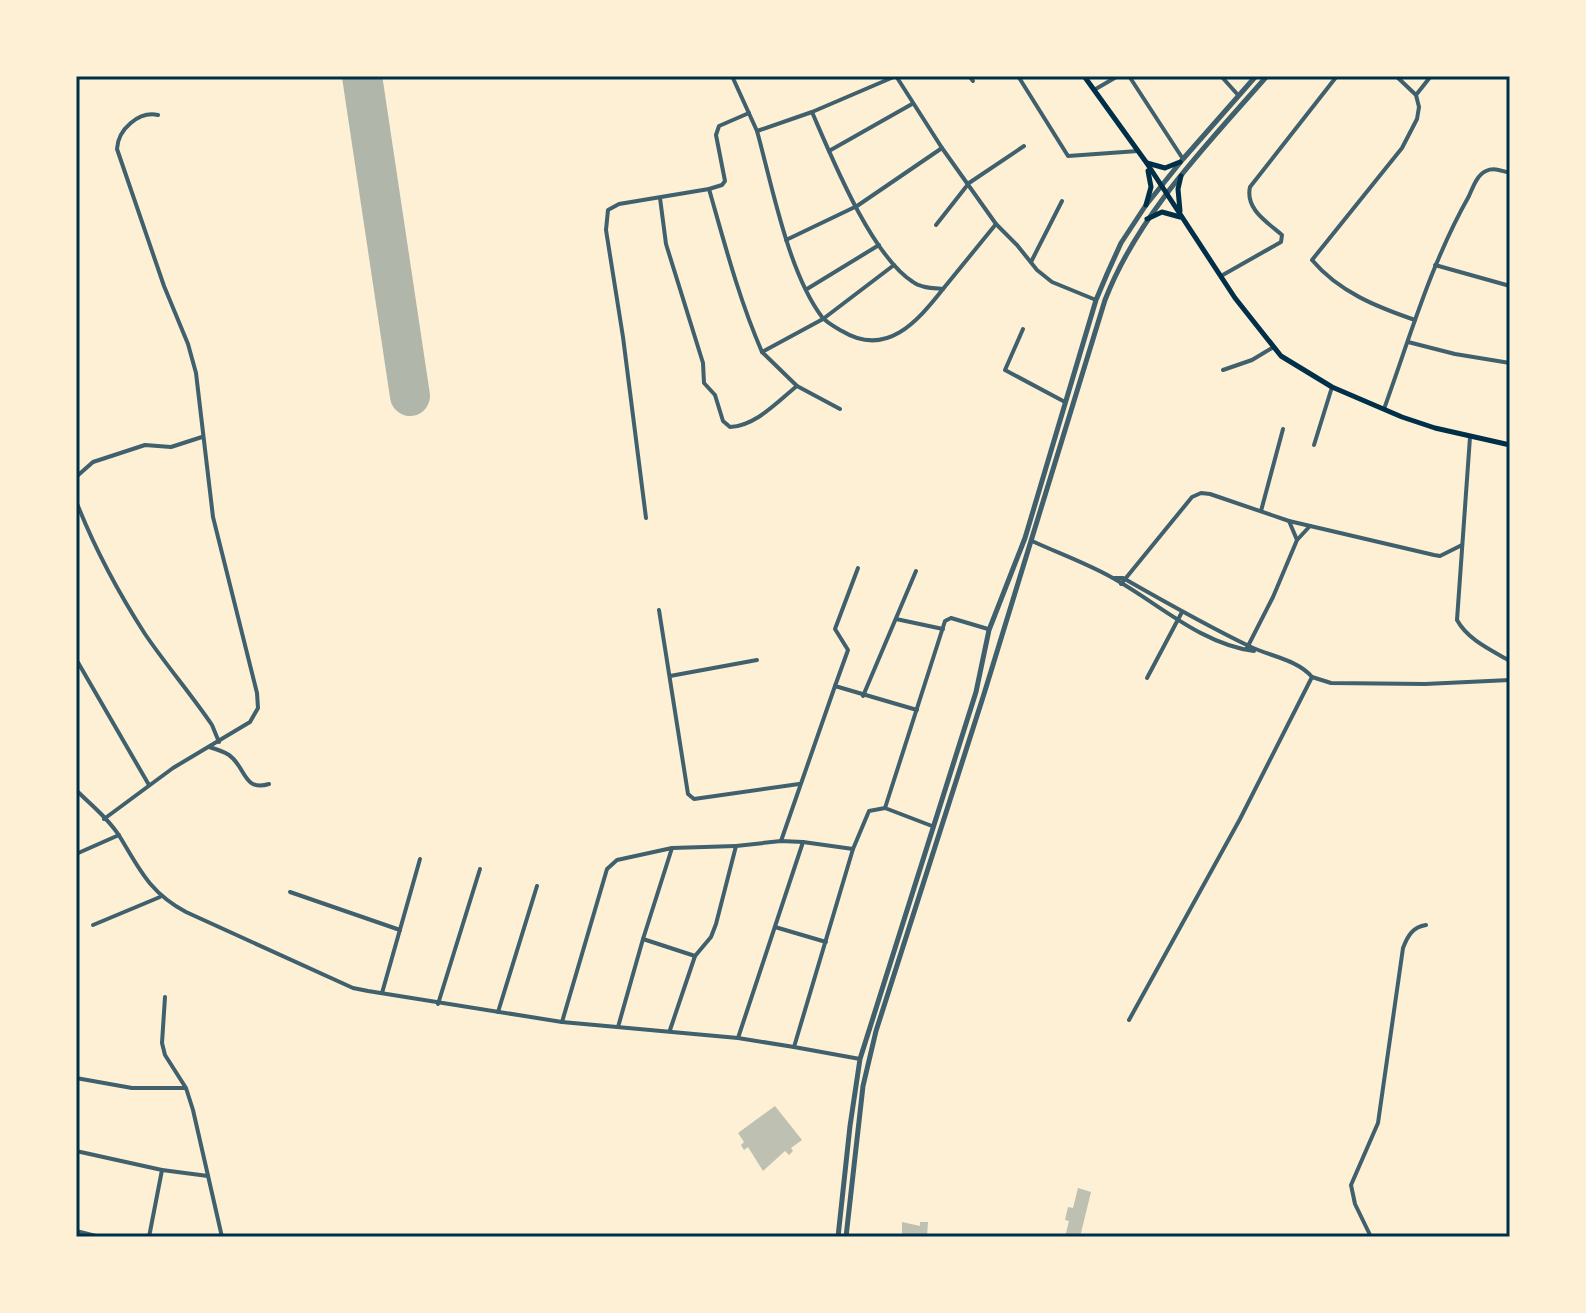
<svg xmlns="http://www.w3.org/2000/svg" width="1586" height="1313" viewBox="0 0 1586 1313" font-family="Commissioner,sans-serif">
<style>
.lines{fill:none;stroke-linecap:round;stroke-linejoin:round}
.runway{stroke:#b1b6ab;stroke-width:40}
.building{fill:#bec0b2}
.minor{stroke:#3f606c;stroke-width:4}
.tertiary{stroke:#3f606c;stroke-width:5}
.secondary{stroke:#003049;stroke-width:5}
.neatline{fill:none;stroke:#003049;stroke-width:3}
</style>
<rect width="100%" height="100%" fill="#fdf0d5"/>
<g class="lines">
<!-- runway -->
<polyline class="runway" points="362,76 410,396"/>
</g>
<!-- building -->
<g class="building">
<polygon points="775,1106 802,1140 791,1148 793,1151 789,1155 785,1151 763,1171 748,1147 744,1150 741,1145 744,1142 738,1133"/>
<polygon points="1078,1188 1091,1192 1080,1237 1065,1237 1069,1221 1065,1220 1068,1207 1073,1208"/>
<polygon points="902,1222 920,1226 920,1222 928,1222 927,1237 902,1237"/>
</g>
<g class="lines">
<!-- minor -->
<g class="minor">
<polyline points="732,76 757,131 812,112 896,76"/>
<polyline points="896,76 942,148 996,224 1017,245 1037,270 1052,282 1096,300"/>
<polyline points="969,76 973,81"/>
<polyline points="1018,76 1068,156 1138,151"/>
<polyline points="1129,76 1183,159"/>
<polyline points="1221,76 1238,95"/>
<path d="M1396,76L1416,95L1419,107L1417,119L1402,148L1312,260C1339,292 1377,307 1415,320"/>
<polyline points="1094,90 1118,76"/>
<polyline points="1416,95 1431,76"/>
<path d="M812,112C832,158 871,255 913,282C921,288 933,288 943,289L996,224"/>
<path d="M749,113L719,126L716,135L725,181L722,185L709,189C725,245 739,299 762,352L823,319L894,265"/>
<path d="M757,131C772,185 788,272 822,317C827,323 835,327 842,331C886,358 917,322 943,289"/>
<polyline points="829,151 912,104"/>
<path d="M660,198L666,244L703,363L704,383L715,395L723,421L730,427C756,426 778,401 797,386"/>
<polyline points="936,225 969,183 1024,146"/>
<polyline points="786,240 857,206 942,148"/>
<polyline points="1031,262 1062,201"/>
<polyline points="1435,265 1510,286"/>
<polyline points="76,275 76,281"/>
<path d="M1221,276L1281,242L1282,235C1267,222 1245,209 1250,187L1337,76"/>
<polyline points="807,289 879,245"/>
<polyline points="1023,329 1005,370 1065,402"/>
<polyline points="1408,342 1455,354 1510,363"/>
<polyline points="762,352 797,386 840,409"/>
<polyline points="1223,370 1252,360 1272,348"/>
<path d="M1384,409C1410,337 1431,263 1469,196C1473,187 1477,175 1486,171C1494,167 1502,171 1510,173"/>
<path d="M1470,437L1457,620C1468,640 1491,650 1510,661"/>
<polyline points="1314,445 1332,387"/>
<polyline points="76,477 93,462 145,445 171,447 202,437"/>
<path d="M76,501C94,547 118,592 145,634C166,665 191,694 212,725L219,742"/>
<polyline points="1261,511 1283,429"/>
<polyline points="646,518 623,337 606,230 608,210 619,204 709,189"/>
<polyline points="1289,521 1297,540"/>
<path d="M1032,541C1058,553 1086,563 1111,577C1157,602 1200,644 1254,651"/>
<path d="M1114,578H1123C1165,602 1207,626 1251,647C1270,656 1298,660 1312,677L1240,819L1129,1020"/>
<polyline points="1121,584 1192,497 1201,493 1210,494 1289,521 1434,555 1440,556 1462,545"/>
<polyline points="659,610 688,794 694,799 799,784"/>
<polyline points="896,619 943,629"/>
<polyline points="1247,648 1273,597 1297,540 1310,526"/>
<polyline points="76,659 149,785"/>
<polyline points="670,676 757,660"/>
<polyline points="1312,677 1331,683 1425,684 1510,680"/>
<polyline points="1147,678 1182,612"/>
<polyline points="835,686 848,650 835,629 858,568"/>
<polyline points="863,696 916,571"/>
<path d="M209,747C216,749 223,751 229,755C246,767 243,792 269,784"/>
<path d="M76,790C91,805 109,819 120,837C140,870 150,893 186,912L353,988L368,991L562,1022L738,1038"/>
<polyline points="885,808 945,621 951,618 988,629"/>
<path d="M104,819L173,768L250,722L258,708L257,693L213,517L196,373L188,344L164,286L117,149C118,129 139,111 158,115"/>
<polyline points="781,841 835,686 917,710"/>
<polyline points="76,854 119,835"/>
<polyline points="290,892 400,930"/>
<polyline points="93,925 160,897"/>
<polyline points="775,927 826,942"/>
<polyline points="643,939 672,848 736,846"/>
<polyline points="382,993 420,859"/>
<polyline points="165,997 162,1043 165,1055 186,1088 193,1110 222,1237"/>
<polyline points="438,1004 480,869"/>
<polyline points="498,1012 537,886"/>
<polyline points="562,1022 607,869 617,860 672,848"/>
<polyline points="618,1027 643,939 695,956"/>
<polyline points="670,1030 695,956 711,937 716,924 736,846 781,841 803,842"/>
<polyline points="794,1047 738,1038 803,842 853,849"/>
<polyline points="860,1059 794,1047 853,849 869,811 885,808 932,826"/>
<polyline points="76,1078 132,1088 185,1088"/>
<polyline points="76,1151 162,1170 149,1237"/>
<polyline points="162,1170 208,1176"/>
<polyline points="76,1231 100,1237"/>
<path d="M1371,1237L1355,1204L1351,1185L1378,1123L1403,948C1408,935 1413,927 1426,925"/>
</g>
<!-- tertiary -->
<g class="tertiary">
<polyline points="838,1237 850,1126 860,1059 976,692 989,630 1025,538 1096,300 1107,274 1121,243 1146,205 1183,159 1256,76"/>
<path d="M846,1237L863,1086L876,1031L984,694L1105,300C1139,213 1206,146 1267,76"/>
</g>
<!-- secondary -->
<g class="secondary">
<polyline points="1084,76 1146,162 1235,298 1281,356 1332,387 1402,417 1435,428 1510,445"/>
<polyline points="1147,163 1165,168 1180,162"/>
<polyline points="1146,205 1151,187 1148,171"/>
<polyline points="1180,211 1178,189 1181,176"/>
<polyline points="1147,219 1162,212 1180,217"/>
</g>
</g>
<!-- border -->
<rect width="1586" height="1313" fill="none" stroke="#fdf0d5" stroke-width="156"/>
<rect x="78" y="78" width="1430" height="1157" class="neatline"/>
</svg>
